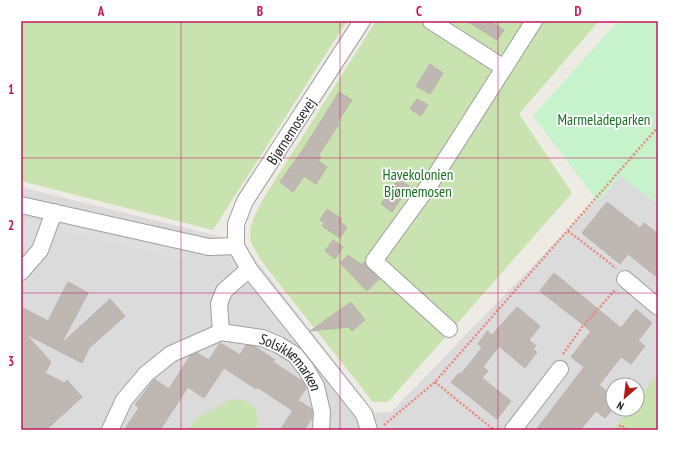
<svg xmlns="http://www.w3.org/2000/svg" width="679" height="451" viewBox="0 0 679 451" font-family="'PT Sans Narrow',sans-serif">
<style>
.residential{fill:#dcdbdb;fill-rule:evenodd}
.grass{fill:#c8e2b0}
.park{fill:#c6f3cb}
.parking{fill:#dedede}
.building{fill:#beb7b2;stroke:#beb2a9}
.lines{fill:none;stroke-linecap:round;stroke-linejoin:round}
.minor-casing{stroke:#9f9f9f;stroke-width:18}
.path{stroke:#ea8779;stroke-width:2.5;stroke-dasharray:2 2;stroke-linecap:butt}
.minor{stroke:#fff;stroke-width:16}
.grid{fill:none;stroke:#c2185b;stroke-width:1;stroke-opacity:0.55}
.labels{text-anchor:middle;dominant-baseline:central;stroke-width:3.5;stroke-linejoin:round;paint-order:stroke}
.park-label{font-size:15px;fill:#177020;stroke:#fff}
.street-label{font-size:15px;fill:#1e1e1e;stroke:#fff}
.neatline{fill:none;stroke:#c2185b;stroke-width:1.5}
.grid-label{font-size:13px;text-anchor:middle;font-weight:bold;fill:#c2185b}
</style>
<rect width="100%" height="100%" fill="#eeebe5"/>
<!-- residential -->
<path class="residential" d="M620,176L658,204V430H21V187L242,242L375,413L391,412ZM613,385H637V409H613Z"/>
<!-- grass -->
<g class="grass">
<polygon points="21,21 347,21 213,230 21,181"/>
<path d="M376,21H599L519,114L572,193L388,402H373L265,266C261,259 255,252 252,244C246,229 256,213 263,199Z"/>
<polygon points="658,373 658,430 620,430 616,426 630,409 637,409 637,400"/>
<path d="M240,399C256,405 260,413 257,430H188L196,419L230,400Z"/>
</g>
<!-- park -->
<polygon class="park" points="618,21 658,21 658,204 620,176 598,202 533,116"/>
<!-- parking -->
<g class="parking">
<polygon points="28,216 44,223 32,252 21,246 21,228"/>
<polygon points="62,218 189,249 186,262 59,231"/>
</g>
<!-- building -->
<g class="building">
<polygon points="467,21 490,21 504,30 497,40"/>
<polygon points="430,64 443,73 430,94 416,86"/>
<polygon points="339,92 352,100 337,123 339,124 318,156 321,157 318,161 327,167 316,184 304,176 293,192 280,182 306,145"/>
<polygon points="417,99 428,105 421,116 410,109"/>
<polygon points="398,179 409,186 392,212 381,204"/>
<polygon points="607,202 640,228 644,223 658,234 658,278 628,254 620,264 582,233"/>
<polygon points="327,209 342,219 340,222 347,227 340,238 322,226 324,223 320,220"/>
<polygon points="333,240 343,247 335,259 325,251"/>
<polygon points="348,255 362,265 364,262 368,268 379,279 367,291 340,263"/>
<polygon points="554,273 621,328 636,309 652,323 638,341 645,346 631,364 621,357 599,385 613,396 613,408 605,418 596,411 580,430 536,430 584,367 571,357 591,331 540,291"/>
<polygon points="68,282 88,293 61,344 110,299 125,316 89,348 82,363 26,334 51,362 45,373 64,383 67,380 82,397 46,430 21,430 21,307 48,321"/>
<polygon points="351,302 365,320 352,331 349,327 310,331"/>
<polygon points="517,307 540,326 529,340 536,346 533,349 537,352 525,368 499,346 483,367 488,371 482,378 511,401 497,419 451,382 459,373 461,374 482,348 478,344 487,331 492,335"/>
<polygon points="220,343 240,355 246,345 254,346 275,360 273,362 302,381 306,388 292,410 257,387 256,389 224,368 204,398 188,387 160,430 124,430 139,408 135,405 153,381 154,379 169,389 190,356 197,353 209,360"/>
<polygon points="299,401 312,409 312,418 304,430 280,430"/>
</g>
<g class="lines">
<!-- minor casing -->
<g class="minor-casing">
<g id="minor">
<polyline points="362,21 245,201 236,224 236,246 249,269 364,414 369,430"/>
<polyline points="431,21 504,68"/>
<polyline points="21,205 209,247 236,246"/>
<polyline points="21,272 40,250 54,212"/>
<polyline points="625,279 658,307"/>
<polyline points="449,329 374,261 432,181 534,21"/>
<polyline points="221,332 219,304 224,291 249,269"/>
<path id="s1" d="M110,430L124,400L146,374L171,354L221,332L262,338L279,345L295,355L306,369L316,386L322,412L321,430"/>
<polyline points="513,430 560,369"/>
</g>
</g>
<!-- path -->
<g class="path">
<polyline points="568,231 616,268"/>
<polyline points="563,354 582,327 615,290"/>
<polyline points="435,382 494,430"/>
<polyline points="384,425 435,382 658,127"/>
<polyline points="617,430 621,425 628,430"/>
</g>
<!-- minor -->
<use href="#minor" class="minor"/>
</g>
<!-- grid -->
<path class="grid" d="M181,21V430M340,21V430M498,21V430M21,158H658M21,293H658"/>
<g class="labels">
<!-- park labels -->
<g class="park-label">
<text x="604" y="119">Marmeladeparken</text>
<text x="418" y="174">Havekolonien<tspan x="418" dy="17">Bjørnemosen</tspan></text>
</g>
<!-- street labels -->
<g class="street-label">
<text transform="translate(291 131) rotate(-57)">Bjørnemosevej</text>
<text stroke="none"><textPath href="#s1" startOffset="234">Solsikkemarken</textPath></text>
</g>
</g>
<!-- border -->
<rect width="679" height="451" fill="none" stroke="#ffffff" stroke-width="44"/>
<!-- north arrow -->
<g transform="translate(625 397) rotate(208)"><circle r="19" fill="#ffffff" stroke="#a5a5a5"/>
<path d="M0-3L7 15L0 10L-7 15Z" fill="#b61816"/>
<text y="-6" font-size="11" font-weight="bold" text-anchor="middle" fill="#1e1e1e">N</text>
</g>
<rect x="22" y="22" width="635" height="407" class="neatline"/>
<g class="grid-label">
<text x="101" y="16">A</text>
<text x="260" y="16">B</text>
<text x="419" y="16">C</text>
<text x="578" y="16">D</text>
<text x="11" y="94">1</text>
<text x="11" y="230">2</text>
<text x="11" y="366">3</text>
</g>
</svg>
